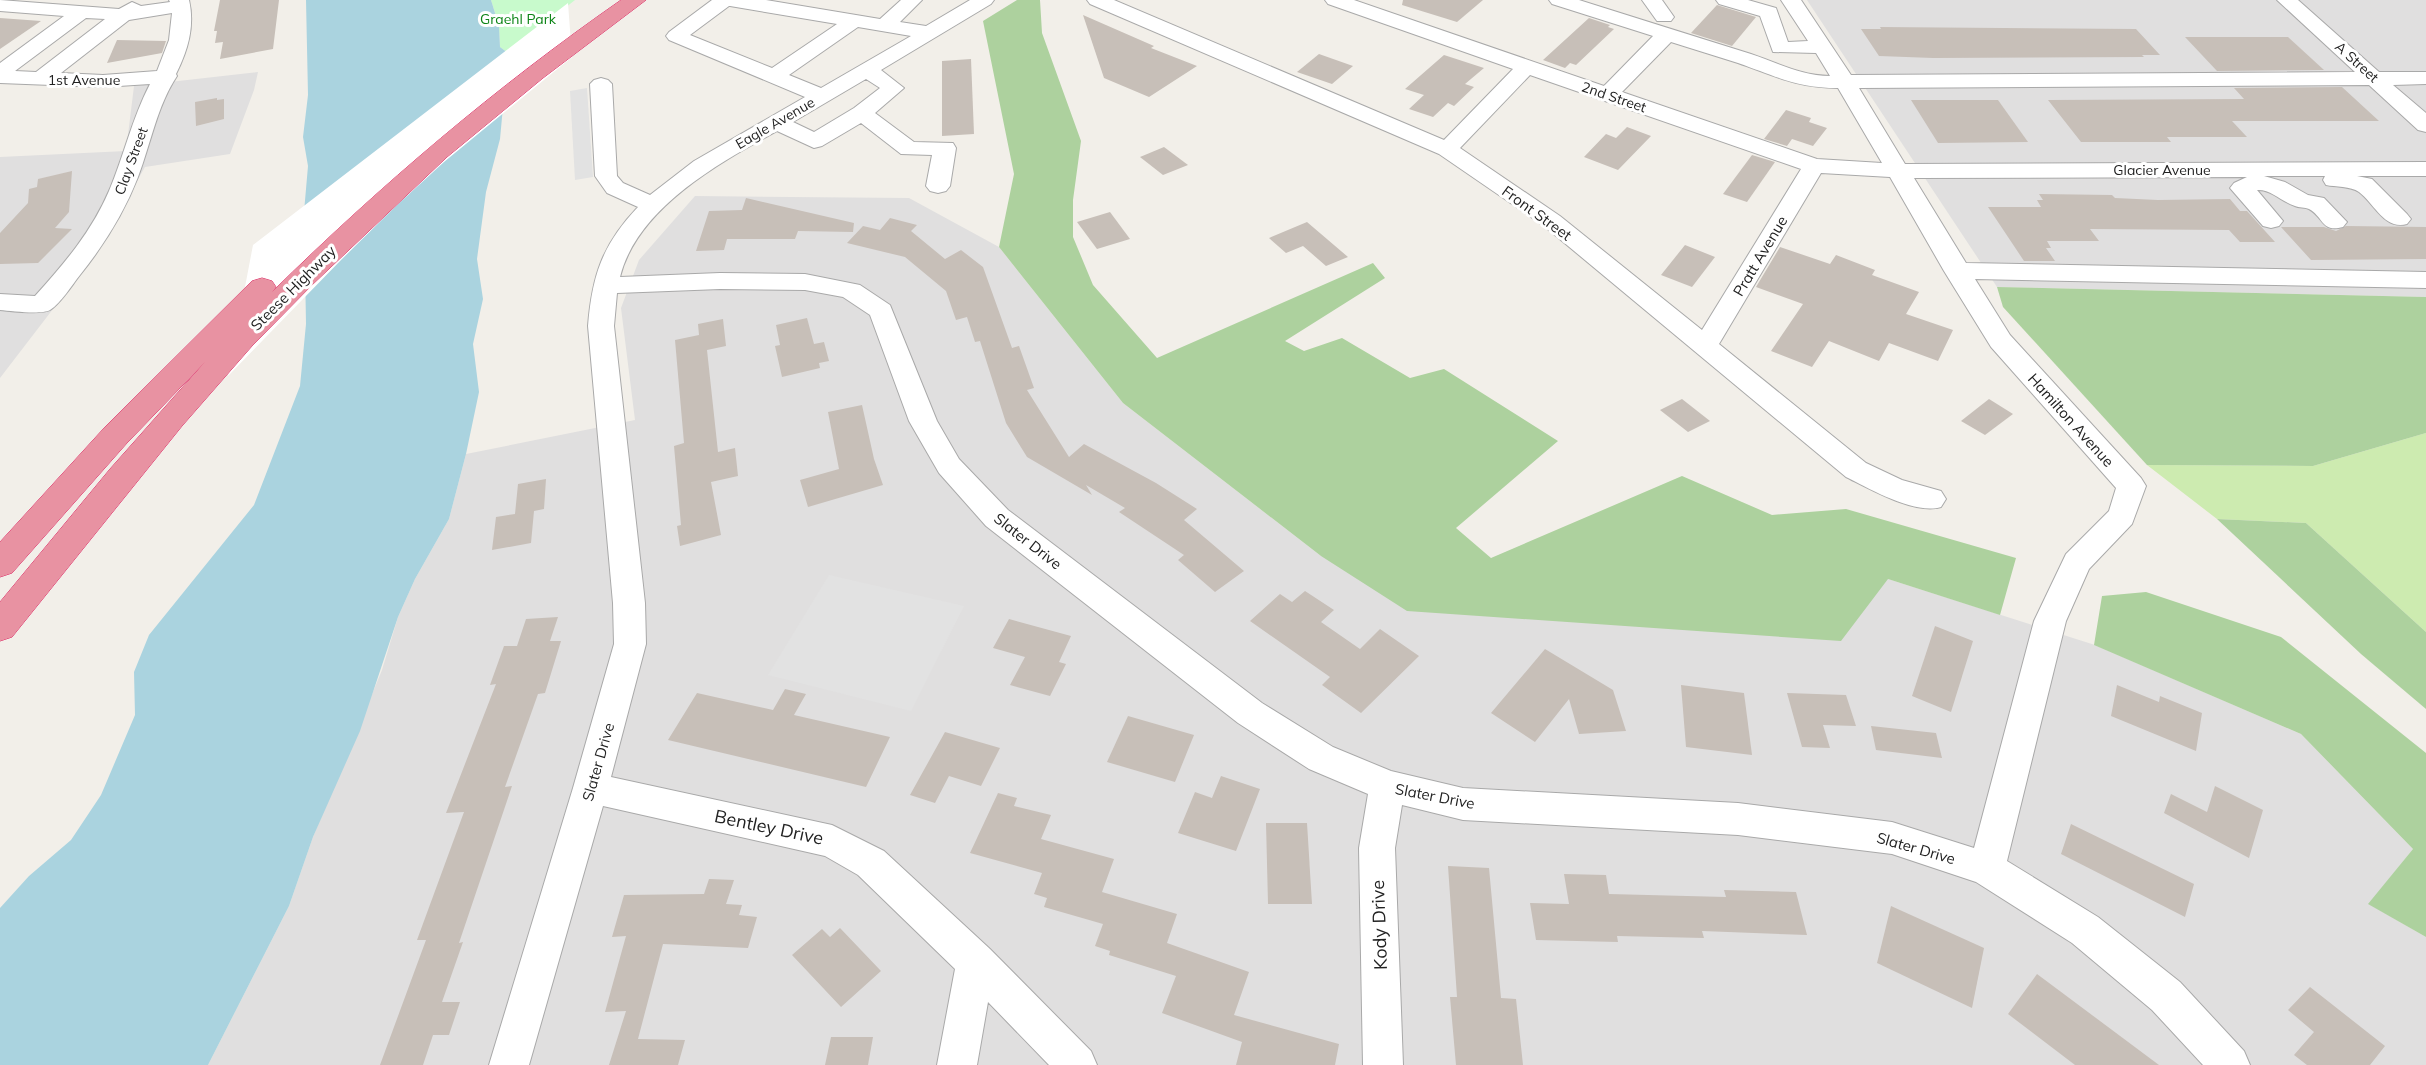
<svg xmlns="http://www.w3.org/2000/svg" width="2426" height="1065" viewBox="0 0 2426 1065" font-family="Mulish,sans-serif">
<style>
.residential{fill:#e0dfdf}
.grass{fill:#cdebb0}
.forest{fill:#add19e}
.park{fill:#c8facc}
.parking{fill:#e2e2e2}
.water{fill:#aad3df}
.pier{fill:#fff}
.building{fill:#c7bfb8}
.lines{fill:none;stroke-linecap:round;stroke-linejoin:round}
.minor-casing{stroke:#a9a9a9;stroke-width:2}
.highway-casing{stroke:#dc2a67;stroke-width:1}
.minor{fill:#fff;fill-rule:evenodd}
.highway{fill:#e892a2;fill-rule:evenodd}
.labels{text-anchor:middle;dominant-baseline:central;stroke-width:6;stroke-linejoin:round;paint-order:stroke}
.far-park-label{font-size:14px;fill:#0c8416;stroke:#fff}
.far-street-label{font-size:14px;fill:#222;stroke:#fff}
.street-label{font-size:15px;fill:#222;stroke:#fff}
.near-street-label{font-size:18px;fill:#222;stroke:#fff}
</style>
<rect width="100%" height="100%" fill="#f2efe9"/>
<!-- residential -->
<g class="residential">
<polygon points="1807,0 2426,0 2426,297 1997,287"/>
<polygon points="258,72 254,90 230,154 145,167 96,253 0,378 0,157 126,151 134,86"/>
<polygon points="695,196 909,198 999,247 1123,403 1321,556 1888,579 2095,645 2301,734 2413,849 2369,904 2426,937 2426,1065 208,1065 289,906 313,837 382,670 398,617 415,579 449,519 466,454 635,420 621,308 639,260"/>
</g>
<!-- grass -->
<polygon class="grass" points="2426,433 2426,632 2306,523 2217,519 2147,465 2313,466"/>
<!-- forest -->
<g class="forest">
<polygon points="1017,0 1040,0 1042,33 1081,141 1073,200 1073,237 1093,285 1157,358 1373,263 1385,278 1285,341 1304,351 1342,338 1410,378 1444,369 1558,441 1456,528 1491,558 1682,476 1772,515 1846,509 2016,558 2000,615 1888,579 1841,641 1407,611 1321,556 1123,403 999,247 1014,174 983,21"/>
<polygon points="1997,287 2426,297 2426,433 2313,466 2147,465 2003,307"/>
<polygon points="2217,519 2306,523 2426,632 2426,709 2361,654"/>
<polygon points="2146,592 2281,637 2426,753 2426,937 2368,904 2413,849 2301,734 2094,645 2102,596"/>
</g>
<!-- park -->
<polygon class="park" points="491,0 575,0 508,53 500,47 499,26"/>
<!-- parking -->
<g class="parking">
<polygon points="587,88 593,177 575,180 570,91"/>
<polygon points="829,575 964,606 911,711 768,675"/>
</g>
<!-- water -->
<polygon class="water" points="306,0 491,0 499,26 500,47 508,53 500,139 486,192 477,259 483,299 473,344 479,392 466,454 449,519 415,579 398,617 360,731 313,837 289,906 208,1065 0,1065 0,908 29,876 71,840 101,795 135,715 134,672 149,635 254,505 300,386 306,324 304,212 308,166 303,137 308,95"/>
<!-- pier -->
<polygon class="pier" points="568,3 572,57 444,162 396,206 342,259 228,376 253,245"/>
<!-- building -->
<g class="building">
<polygon points="220,0 279,0 273,49 220,59 223,42 215,43 217,31 214,31"/>
<polygon points="1403,0 1483,0 1457,22 1402,5"/>
<polygon points="1717,5 1756,17 1732,46 1691,33"/>
<polygon points="1083,15 1154,46 1151,48 1197,66 1149,97 1104,78"/>
<polygon points="0,18 41,21 0,49"/>
<polygon points="1589,18 1610,25 1608,27 1614,29 1576,65 1570,63 1565,68 1543,60"/>
<polygon points="1880,27 2136,29 2160,55 2142,55 2144,57 1933,58 1879,56 1861,29 1881,29"/>
<polygon points="2185,37 2288,37 2324,70 2217,71"/>
<polygon points="117,40 166,41 162,53 107,63"/>
<polygon points="1319,54 1353,66 1332,84 1297,72"/>
<polygon points="1444,55 1484,68 1465,84 1474,87 1454,106 1448,103 1433,117 1409,109 1424,95 1405,89"/>
<polygon points="971,59 974,134 942,136 942,61"/>
<polygon points="2342,87 2379,121 2232,121 2247,137 2167,137 2171,142 2081,142 2048,100 2244,99 2234,88"/>
<polygon points="217,98 217,100 224,99 224,119 196,126 195,102"/>
<polygon points="1911,100 1998,100 2028,142 1938,143"/>
<polygon points="1786,110 1811,118 1809,122 1827,128 1813,146 1792,139 1787,146 1764,139"/>
<polygon points="1627,127 1651,136 1618,170 1584,157 1606,134 1616,138"/>
<polygon points="1164,147 1188,165 1163,175 1140,157"/>
<polygon points="1752,155 1775,162 1747,202 1723,194"/>
<polygon points="72,171 69,212 55,228 72,229 38,263 0,264 0,233 28,203 29,189 37,187 38,179"/>
<polygon points="2039,194 2112,195 2115,198 2158,200 2230,199 2240,211 2247,211 2275,242 2240,242 2229,230 2090,229 2099,241 2047,241 2051,248 2046,248 2055,261 2024,261 1988,207 2041,207 2037,200 2043,200"/>
<polygon points="746,198 854,223 853,232 798,231 795,239 727,239 724,250 696,251 709,211 742,210"/>
<polygon points="1110,212 1130,239 1097,249 1077,222"/>
<polygon points="890,218 917,225 911,231 945,259 961,250 983,267 1012,348 1019,346 1034,388 1027,390 1069,457 1084,444 1156,483 1197,509 1184,520 1244,571 1215,592 1178,560 1184,555 1119,512 1125,508 1086,485 1092,495 1027,457 1006,423 980,341 975,342 967,317 956,320 946,291 905,257 847,243 863,226 880,230"/>
<polygon points="1307,222 1348,257 1326,266 1303,246 1286,253 1269,238"/>
<polygon points="2346,226 2426,227 2426,259 2311,260 2281,227 2324,227 2336,231"/>
<polygon points="1685,245 1715,257 1692,287 1661,275"/>
<polygon points="1780,247 1830,264 1836,255 1875,270 1872,275 1919,292 1906,314 1953,330 1938,361 1889,343 1879,361 1829,341 1812,367 1771,351 1803,304 1756,287"/>
<polygon points="807,318 814,344 824,342 829,361 819,363 820,368 782,377 775,346 780,345 776,325"/>
<polygon points="723,319 726,346 707,350 718,452 735,448 738,476 711,482 721,535 680,546 677,526 681,525 674,446 684,443 675,340 699,335 698,324"/>
<polygon points="1682,399 1710,421 1688,432 1660,410"/>
<polygon points="1989,399 2013,414 1985,435 1961,421"/>
<polygon points="862,405 874,459 883,485 808,507 800,480 839,469 828,412"/>
<polygon points="546,479 544,509 534,511 531,543 492,550 496,517 515,514 518,484"/>
<polygon points="1305,591 1334,610 1321,622 1360,649 1380,629 1419,656 1361,713 1322,685 1330,677 1250,621 1280,594 1292,602"/>
<polygon points="558,617 550,641 561,641 545,693 538,694 505,787 512,786 459,943 463,942 442,1002 460,1002 449,1035 433,1035 423,1065 380,1065 426,940 417,940 464,812 446,813 496,684 490,685 504,646 517,646 526,619"/>
<polygon points="1009,619 1071,636 1059,662 1066,664 1050,696 1010,685 1025,657 993,648"/>
<polygon points="1935,626 1973,641 1951,712 1912,696"/>
<polygon points="1545,649 1613,690 1626,731 1579,734 1569,699 1535,742 1491,713"/>
<polygon points="1681,685 1744,693 1752,755 1686,747"/>
<polygon points="2117,685 2159,702 2160,696 2202,713 2196,751 2111,716"/>
<polygon points="785,689 806,694 794,715 890,737 866,787 668,740 697,693 773,710"/>
<polygon points="1787,693 1846,695 1856,726 1823,725 1830,748 1802,747"/>
<polygon points="1128,716 1194,735 1175,782 1107,762"/>
<polygon points="1871,726 1936,733 1942,758 1876,750"/>
<polygon points="945,732 1000,748 981,786 949,776 935,803 910,795"/>
<polygon points="1221,776 1260,789 1236,851 1178,833 1195,792 1212,798"/>
<polygon points="2215,786 2263,810 2249,858 2164,813 2171,794 2207,812"/>
<polygon points="998,793 1017,798 1014,806 1051,815 1041,839 1114,859 1102,892 1177,914 1167,943 1249,972 1234,1015 1339,1044 1335,1065 1236,1065 1242,1042 1162,1013 1176,976 1109,955 1110,951 1095,946 1103,924 1044,907 1047,898 1034,894 1042,873 970,853"/>
<polygon points="1266,823 1307,823 1312,904 1268,904"/>
<polygon points="2071,824 2194,884 2185,917 2061,854"/>
<polygon points="1448,866 1489,868 1501,998 1516,999 1523,1065 1456,1065 1450,997 1457,997"/>
<polygon points="1564,874 1606,875 1609,894 1726,897 1724,890 1796,892 1807,935 1702,931 1704,938 1617,936 1618,942 1536,940 1530,903 1569,904"/>
<polygon points="709,879 734,880 726,904 742,905 739,915 757,917 748,948 663,944 638,1039 685,1040 678,1065 609,1065 626,1011 605,1012 626,936 612,937 624,895 704,894"/>
<polygon points="1891,906 1984,948 1972,1008 1877,963"/>
<polygon points="840,928 881,971 841,1007 792,955 822,929 830,937"/>
<polygon points="2037,974 2159,1065 2075,1065 2008,1014"/>
<polygon points="2310,987 2385,1046 2370,1065 2307,1065 2294,1055 2314,1032 2288,1010"/>
<polygon points="831,1037 873,1037 868,1065 825,1065"/>
</g>
<g class="lines">
<!-- minor casing -->
<g class="minor-casing">
<g id="minor">
<path d="M0,0L119,9L132,2L141,6L170,2L169,0H189C195,26 188,50 176,74L177,76C157,106 151,143 138,177C124,213 104,245 80,275C72,285 61,303 50,310C41,315 12,311 0,310V294L35,296C64,264 92,231 109,191C124,156 132,118 150,84L103,87L0,83V63L64,16L0,11ZM172,13L169,40L157,71L103,75L61,73L129,20ZM86,18L105,19L36,72L15,71Z"/>
<path d="M712,0H766L880,19L901,0H922L900,22L926,26L970,0H994L991,4L881,70L904,88L875,113L914,142L953,143L956,148L950,186L946,191L938,193L930,191L926,186L932,155L901,154L861,123L822,146L814,148L777,131C719,163 637,208 620,277L720,273L805,274L860,285L890,305L937,421L959,459L1008,510L1262,703L1333,747L1391,771L1463,788L1738,803L1892,822L1974,848L2034,621L2066,554L2109,511L2116,488L1991,347L1944,271L1890,177L1821,173L1719,344L1866,463L1902,480L1941,491L1946,499L1941,507C1915,515 1870,489 1846,477L1544,226L1439,154L1090,4L1087,0H1114L1444,140L1513,69L1328,4L1325,0H1354L1604,86L1653,36L1552,4L1549,0H1579C1636,18 1693,36 1751,54C1778,63 1801,76 1830,76L1816,53L1773,52L1760,16L1719,4L1716,0H1748L1776,8L1788,42L1808,41L1781,0H1801L1851,75L2355,72L2277,0H2298L2379,72H2426V84L2393,85L2426,113V132L2418,130L2369,85L1859,88L1905,164L2426,162V176H2357L2372,179L2407,214L2411,219L2407,224C2384,230 2375,204 2359,192C2351,186 2335,187 2326,185L2323,180L2325,176H2264L2285,182L2308,195L2324,198L2347,222L2343,227C2321,233 2324,217 2309,209C2305,207 2299,208 2295,206C2282,202 2271,189 2257,190L2283,221L2279,226L2271,228L2263,226L2230,188L2234,183L2247,177L1914,178L1966,263L2426,272V288L1975,279L2010,335L2141,478L2146,486L2132,524L2089,569L2066,621L2007,861L2098,917L2180,982L2244,1051L2250,1065H2203L2152,1010L2072,943L1976,882L1892,854L1738,835L1463,820L1402,805L1395,848L1403,1065H1363L1359,848L1368,794L1309,769L1238,723L986,526L939,473L909,421L870,315L843,297L805,290L720,289L617,293L614,326L645,603L646,644L611,777L832,825L884,851L990,949L1091,1051L1097,1065H1049L988,1002L977,1065H937L955,969L858,875L825,856L603,806L529,1065H489L573,788L614,644L613,603L588,326C592,276 602,245 638,207L607,193L595,176L590,84L594,80L601,78L608,80L612,84L617,176L623,183L650,195L694,161L805,97L669,40L666,36L669,32ZM729,6H730L837,24L772,68L690,35ZM858,27L911,36L821,88L789,75ZM1671,42C1693,49 1716,56 1738,63C1775,76 1797,88 1838,88L1882,163L1817,159L1622,92ZM1530,75L1801,169L1702,330L1560,216L1460,148ZM866,79L880,88L854,108L814,132L793,122Z"/>
<polygon points="1642,0 1662,0 1674,17 1671,21 1657,21"/>
</g>
</g>
<!-- highway casing -->
<g class="highway-casing">
<path id="highway" d="M621,0H646L543,78L447,157L312,285L252,346L182,426L12,637L0,641V602L110,469L205,362L127,443L12,573L0,577V542L105,427L252,281L262,278L272,281L276,287L272,292C381,185 496,87 621,0Z"/>
</g>
<!-- minor -->
<use href="#minor" class="minor"/>
<!-- highway -->
<use href="#highway" class="highway"/>
</g>
<g class="labels">
<!-- far-park labels -->
<g class="far-park-label">
<text x="518" y="19">Graehl Park</text>
</g>
<!-- far-street labels -->
<g class="far-street-label">
<text transform="translate(2357 62) rotate(42)">A Street</text>
<text x="84" y="80">1st Avenue</text>
<text transform="translate(1614 97) rotate(19)">2nd Street</text>
<text transform="translate(775 123) rotate(-30)">Eagle Avenue</text>
<text transform="translate(131 161) rotate(-70)">Clay Street</text>
<text x="2162" y="170">Glacier Avenue</text>
</g>
<!-- street labels -->
<g class="street-label">
<text transform="translate(1537 213) rotate(36)">Front Street</text>
<text transform="translate(1760 256) rotate(-59)">Pratt Avenue</text>
<text transform="translate(293 288) rotate(-45)">Steese Highway</text>
<text transform="translate(2071 420) rotate(48)">Hamilton Avenue</text>
<text transform="translate(1028 541) rotate(38)">Slater Drive</text>
<text transform="translate(598 762) rotate(-74)">Slater Drive</text>
<text transform="translate(1435 796) rotate(11)">Slater Drive</text>
<text transform="translate(1916 848) rotate(16)">Slater Drive</text>
</g>
<!-- near-street labels -->
<g class="near-street-label">
<text transform="translate(769 827) rotate(12)">Bentley Drive</text>
<text transform="translate(1379 925) rotate(-92)">Kody Drive</text>
</g>
</g>
</svg>
